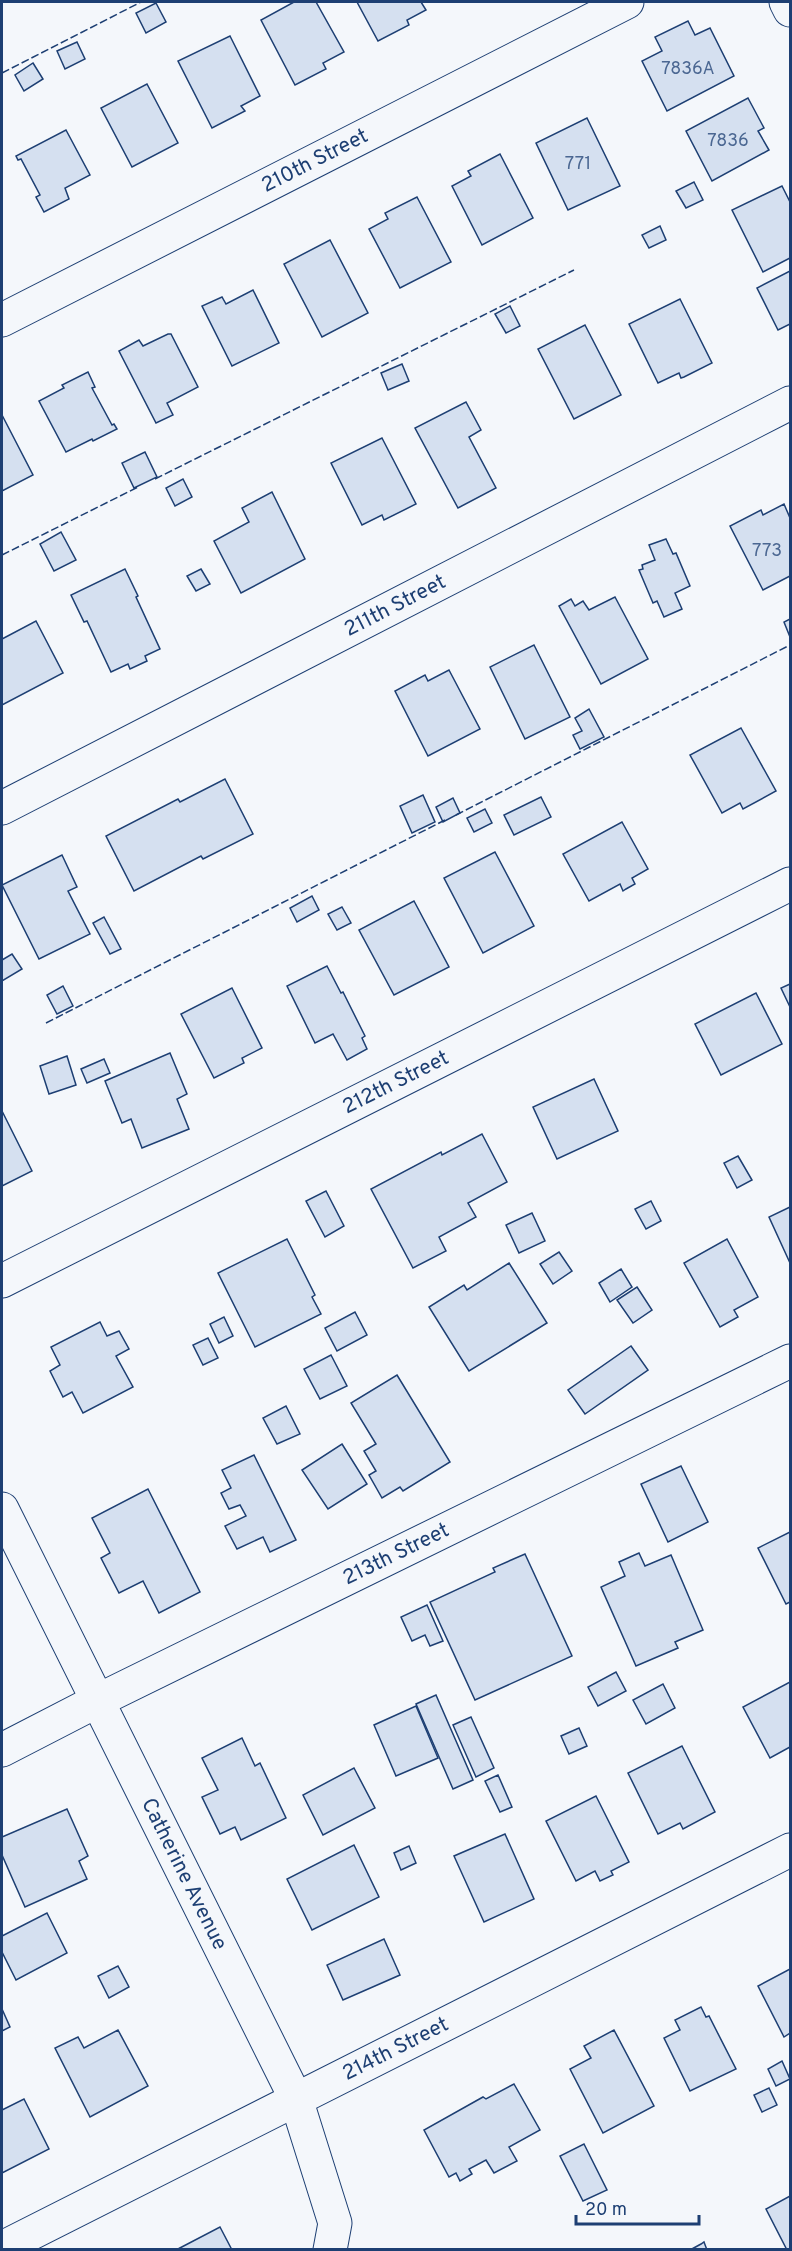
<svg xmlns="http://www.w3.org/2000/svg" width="792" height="2251" viewBox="0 0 792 2251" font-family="Overpass,sans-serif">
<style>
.building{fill:#d5e0f0;stroke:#1d3f73;stroke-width:1.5}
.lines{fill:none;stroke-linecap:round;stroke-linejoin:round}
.street-casing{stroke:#1d3f73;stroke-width:35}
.secondary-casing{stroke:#1d3f73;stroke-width:35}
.street{stroke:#f4f7fb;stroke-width:33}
.secondary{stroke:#f4f7fb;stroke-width:33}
.fence{stroke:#1d3f73;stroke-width:1.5;stroke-dasharray:8 3;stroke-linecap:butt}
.labels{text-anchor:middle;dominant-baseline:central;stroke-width:4.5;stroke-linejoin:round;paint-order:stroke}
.number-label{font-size:18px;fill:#4b6792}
.street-label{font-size:21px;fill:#1d3f73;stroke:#f4f7fb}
</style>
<rect width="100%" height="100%" fill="#f4f7fb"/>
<!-- building -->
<g class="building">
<polygon points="294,2 316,2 344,52 323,63 326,69 295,85 261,20"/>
<polygon points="357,2 421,2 426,10 407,20 409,25 378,41"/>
<polygon points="156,3 166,22 146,33 136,13"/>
<polygon points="688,21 695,35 710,28 734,76 667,111 642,61 662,51 655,37"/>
<polygon points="230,36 260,96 241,106 245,111 212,128 178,61"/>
<polygon points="77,42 85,59 65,69 57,51"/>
<polygon points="33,63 43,79 24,91 15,75"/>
<polygon points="147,84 178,143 132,167 101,108"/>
<polygon points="748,98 764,128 758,131 769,150 712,181 686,131"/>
<polygon points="587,118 620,186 568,210 536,143"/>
<polygon points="66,130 90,175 65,188 69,199 44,212 36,197 40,195 21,159 18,160 16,156"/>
<polygon points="500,154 533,218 482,245 452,186 471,176 468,171"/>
<polygon points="694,182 703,200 686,208 676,191"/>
<polygon points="782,186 790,202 790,258 763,272 732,210"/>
<polygon points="417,197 451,262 400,288 369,229 388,219 385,213"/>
<polygon points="660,226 666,240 649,248 642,235"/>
<polygon points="330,240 368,313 322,337 284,264"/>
<polygon points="790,271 790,324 778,330 757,288"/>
<polygon points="253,290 279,343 232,366 202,306 222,297 226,304"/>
<polygon points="680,299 712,363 684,377 681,378 679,373 658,383 629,324"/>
<polygon points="510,306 520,326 506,333 495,314"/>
<polygon points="585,325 621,395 574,419 538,349"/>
<polygon points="168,334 171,334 198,387 167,403 173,415 156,423 119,351 139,340 143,346"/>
<polygon points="402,364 409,381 388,390 381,373"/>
<polygon points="88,372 95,387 92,388 112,425 114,424 117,429 93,441 92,439 66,452 39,401 64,388 62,385"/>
<polygon points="466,402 481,430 469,437 496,488 458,508 415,428"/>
<polygon points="2,415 33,475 2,491"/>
<polygon points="382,438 416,504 384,520 382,515 362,525 331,463"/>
<polygon points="145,452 157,477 134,488 122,463"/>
<polygon points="183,479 192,497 175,506 166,488"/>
<polygon points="272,492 305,559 241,593 214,541 249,522 242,508"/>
<polygon points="784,504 790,518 790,576 763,590 730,526 761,510 763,515"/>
<polygon points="61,532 76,560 54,571 40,544"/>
<polygon points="666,539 673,554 676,553 690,586 675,593 682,609 664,617 657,601 653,603 639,570 643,569 642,565 655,560 649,545"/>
<polygon points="125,569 138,596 136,597 160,649 145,656 147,661 130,669 128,664 111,672 87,621 84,622 71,595"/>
<polygon points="201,569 210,584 196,591 187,576"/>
<polygon points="615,597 648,659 601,684 559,606 571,599 575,606 583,601 589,610"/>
<polygon points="790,619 790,637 784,622"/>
<polygon points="36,621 63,673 2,705 2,639"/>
<polygon points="534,645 570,717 525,739 490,667"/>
<polygon points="449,670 480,729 428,756 395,691 425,675 428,681"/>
<polygon points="589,709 604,737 580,749 573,735 582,731 575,718"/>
<polygon points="741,728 776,791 743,809 740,803 722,813 690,755"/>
<polygon points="225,779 253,834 203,859 201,856 134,891 106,836 178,799 180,802"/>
<polygon points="423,795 435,822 412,833 400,806"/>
<polygon points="541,797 551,817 514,835 504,815"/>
<polygon points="453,798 460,813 443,822 436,807"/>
<polygon points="485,809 492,823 474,832 467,818"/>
<polygon points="622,822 648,869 632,878 635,884 626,889 623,891 620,884 589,901 563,854"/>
<polygon points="495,852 534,926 483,953 444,878"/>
<polygon points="62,855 77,887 68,891 90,934 39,959 2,885"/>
<polygon points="312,896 319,910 297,922 290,908"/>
<polygon points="414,901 449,967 394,995 359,930"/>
<polygon points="342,907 351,923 337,930 328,914"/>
<polygon points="104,917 121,949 110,954 93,923"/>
<polygon points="12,954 22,969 2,981 2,960"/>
<polygon points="327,966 341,993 343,992 365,1036 362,1038 367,1049 347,1060 333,1034 315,1043 287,986"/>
<polygon points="790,984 790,1007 781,988"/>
<polygon points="63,986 73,1006 57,1014 47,995"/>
<polygon points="232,988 262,1048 242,1058 244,1063 214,1078 181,1014"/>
<polygon points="756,993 782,1044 721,1075 695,1024"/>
<polygon points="170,1053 187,1094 177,1099 189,1129 142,1148 131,1119 122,1123 105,1081"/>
<polygon points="67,1056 76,1085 49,1094 40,1066"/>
<polygon points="104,1059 110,1073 87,1083 81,1069"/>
<polygon points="594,1079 618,1131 557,1159 533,1107"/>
<polygon points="2,1111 32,1171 2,1186"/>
<polygon points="482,1134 507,1182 468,1203 476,1217 439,1237 446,1251 413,1268 371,1189 441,1152 442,1155"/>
<polygon points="738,1156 752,1180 737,1188 724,1163"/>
<polygon points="326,1191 344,1226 325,1237 306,1201"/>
<polygon points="651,1201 661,1221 646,1229 635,1209"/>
<polygon points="790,1207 790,1263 769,1217"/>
<polygon points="532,1213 545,1241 519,1253 506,1225"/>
<polygon points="287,1239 315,1295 312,1297 321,1314 255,1347 218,1273"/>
<polygon points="727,1239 758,1297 734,1310 738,1317 720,1327 684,1263"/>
<polygon points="559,1252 572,1271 553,1284 540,1264"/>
<polygon points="509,1263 547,1323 469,1371 429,1307 464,1285 467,1290"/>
<polygon points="621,1269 632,1287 610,1302 599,1283"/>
<polygon points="637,1287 652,1310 633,1323 617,1300"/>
<polygon points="355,1312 367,1335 337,1351 325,1328"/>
<polygon points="224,1317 233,1336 219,1343 210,1324"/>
<polygon points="100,1322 107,1336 119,1331 129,1349 116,1356 133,1387 83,1413 72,1392 63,1397 50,1371 60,1365 51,1347"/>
<polygon points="208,1338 218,1358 203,1365 193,1345"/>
<polygon points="631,1346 648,1370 585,1414 568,1390"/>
<polygon points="331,1355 347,1386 320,1399 304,1369"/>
<polygon points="397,1375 450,1462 403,1491 400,1487 382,1498 369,1475 376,1471 364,1451 376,1444 351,1403"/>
<polygon points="286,1406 300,1434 277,1444 263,1418"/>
<polygon points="342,1444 367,1484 328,1509 302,1470"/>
<polygon points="254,1455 296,1540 270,1552 263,1537 237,1549 225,1526 246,1516 240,1505 229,1509 221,1493 231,1488 222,1470"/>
<polygon points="681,1466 708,1522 668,1542 641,1484"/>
<polygon points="148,1489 200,1592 159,1613 143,1581 119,1593 101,1558 110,1553 92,1518"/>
<polygon points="790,1532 790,1602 786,1604 758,1548"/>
<polygon points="639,1553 645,1566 671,1555 703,1630 675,1642 678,1648 636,1666 601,1587 625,1576 619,1562"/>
<polygon points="525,1554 572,1656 475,1700 430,1602 495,1572 493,1568"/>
<polygon points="427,1605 443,1641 430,1646 425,1635 412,1641 401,1617"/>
<polygon points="616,1672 626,1691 598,1706 588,1687"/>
<polygon points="790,1682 790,1747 770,1758 743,1707"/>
<polygon points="663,1684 675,1708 646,1724 633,1700"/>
<polygon points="436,1695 473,1780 453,1789 416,1704"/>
<polygon points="416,1706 438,1758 396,1776 374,1725"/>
<polygon points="471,1717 494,1768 476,1777 453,1725"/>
<polygon points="579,1728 587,1746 569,1754 561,1736"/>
<polygon points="242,1738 255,1766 260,1763 286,1818 241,1840 235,1827 220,1834 202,1797 218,1790 202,1758"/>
<polygon points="682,1746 715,1812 683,1829 680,1823 658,1834 628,1773"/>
<polygon points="354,1768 375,1808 323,1835 303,1795"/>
<polygon points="498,1775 512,1807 500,1812 485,1781"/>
<polygon points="596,1796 629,1862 611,1871 613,1875 600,1881 595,1871 576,1881 546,1821"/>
<polygon points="67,1809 88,1856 79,1861 87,1879 25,1907 2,1855 2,1837"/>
<polygon points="505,1834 534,1899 484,1922 454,1856"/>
<polygon points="354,1845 379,1897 312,1930 287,1879"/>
<polygon points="409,1846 416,1863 401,1870 394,1853"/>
<polygon points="47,1913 67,1953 16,1980 2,1952 2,1936"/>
<polygon points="384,1939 400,1975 343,2000 327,1965"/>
<polygon points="118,1966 129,1987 109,1998 98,1976"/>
<polygon points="790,1969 790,2033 784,2037 758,1986"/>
<polygon points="701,2007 706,2017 709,2016 736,2069 690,2091 664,2038 680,2030 675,2020"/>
<polygon points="2,2009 10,2027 2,2031"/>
<polygon points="118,2030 148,2086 90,2117 55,2048 78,2037 84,2048"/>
<polygon points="614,2030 654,2106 603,2133 570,2069 591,2058 584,2046"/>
<polygon points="782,2061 790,2079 776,2086 768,2069"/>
<polygon points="514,2084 540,2130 509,2147 517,2161 494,2173 486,2160 469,2169 472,2174 460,2181 456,2173 449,2177 424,2130 483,2097 486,2099"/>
<polygon points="769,2088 777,2105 762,2112 754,2095"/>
<polygon points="24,2099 49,2149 2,2173 2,2110"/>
<polygon points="584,2144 607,2190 583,2201 560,2156"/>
<polygon points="790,2196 790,2250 787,2250 766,2209"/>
<polygon points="220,2227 232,2250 176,2250"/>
<polygon points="704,2242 707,2250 690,2250 701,2244"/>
</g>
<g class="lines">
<!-- street casing -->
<g class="street-casing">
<g id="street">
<polyline points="786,2 790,10"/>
<path id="s1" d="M2,320L627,2"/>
<path id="s2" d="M2,808L790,403"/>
<path id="s3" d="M2,1281L790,884"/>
<path id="s4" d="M2,1750L97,1701L790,1361"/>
<path id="s5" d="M2,2248L790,1850"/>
</g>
</g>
<!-- secondary casing -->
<g class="secondary-casing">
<g id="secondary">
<path id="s6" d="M2,1509L296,2099L335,2223L330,2250"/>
</g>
</g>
<!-- street -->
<use href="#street" class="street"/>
<!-- secondary -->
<use href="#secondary" class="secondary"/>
<!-- fence -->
<g class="fence">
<polyline points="2,73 141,2"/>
<polyline points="155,479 574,270"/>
<polyline points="2,555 138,487"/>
<polyline points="456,815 790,645"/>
<polyline points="46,1023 445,820"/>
</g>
</g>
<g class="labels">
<!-- number labels -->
<g class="number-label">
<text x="688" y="69">7836A</text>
<text x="728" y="141">7836</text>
<text x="578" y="164">771</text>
<text x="767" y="551">773</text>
</g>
<!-- street labels -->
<g class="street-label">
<text stroke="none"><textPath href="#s1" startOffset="351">210th Street</textPath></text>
<text stroke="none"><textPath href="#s2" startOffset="442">211th Street</textPath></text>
<text stroke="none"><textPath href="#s3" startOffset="441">212th Street</textPath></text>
<text stroke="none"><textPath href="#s4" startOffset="440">213th Street</textPath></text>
<text stroke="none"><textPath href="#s6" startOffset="408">Catherine Avenue</textPath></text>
<text stroke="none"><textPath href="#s5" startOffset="441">214th Street</textPath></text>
</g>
</g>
<!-- border -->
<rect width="792" height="2251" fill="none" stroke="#1d3f73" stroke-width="6"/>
<!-- scale -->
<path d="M576 2215v9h123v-9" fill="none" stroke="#1d3f73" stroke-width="3"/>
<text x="585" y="2215" font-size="18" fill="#1d3f73" stroke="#f4f7fb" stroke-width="4.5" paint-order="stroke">20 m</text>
</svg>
